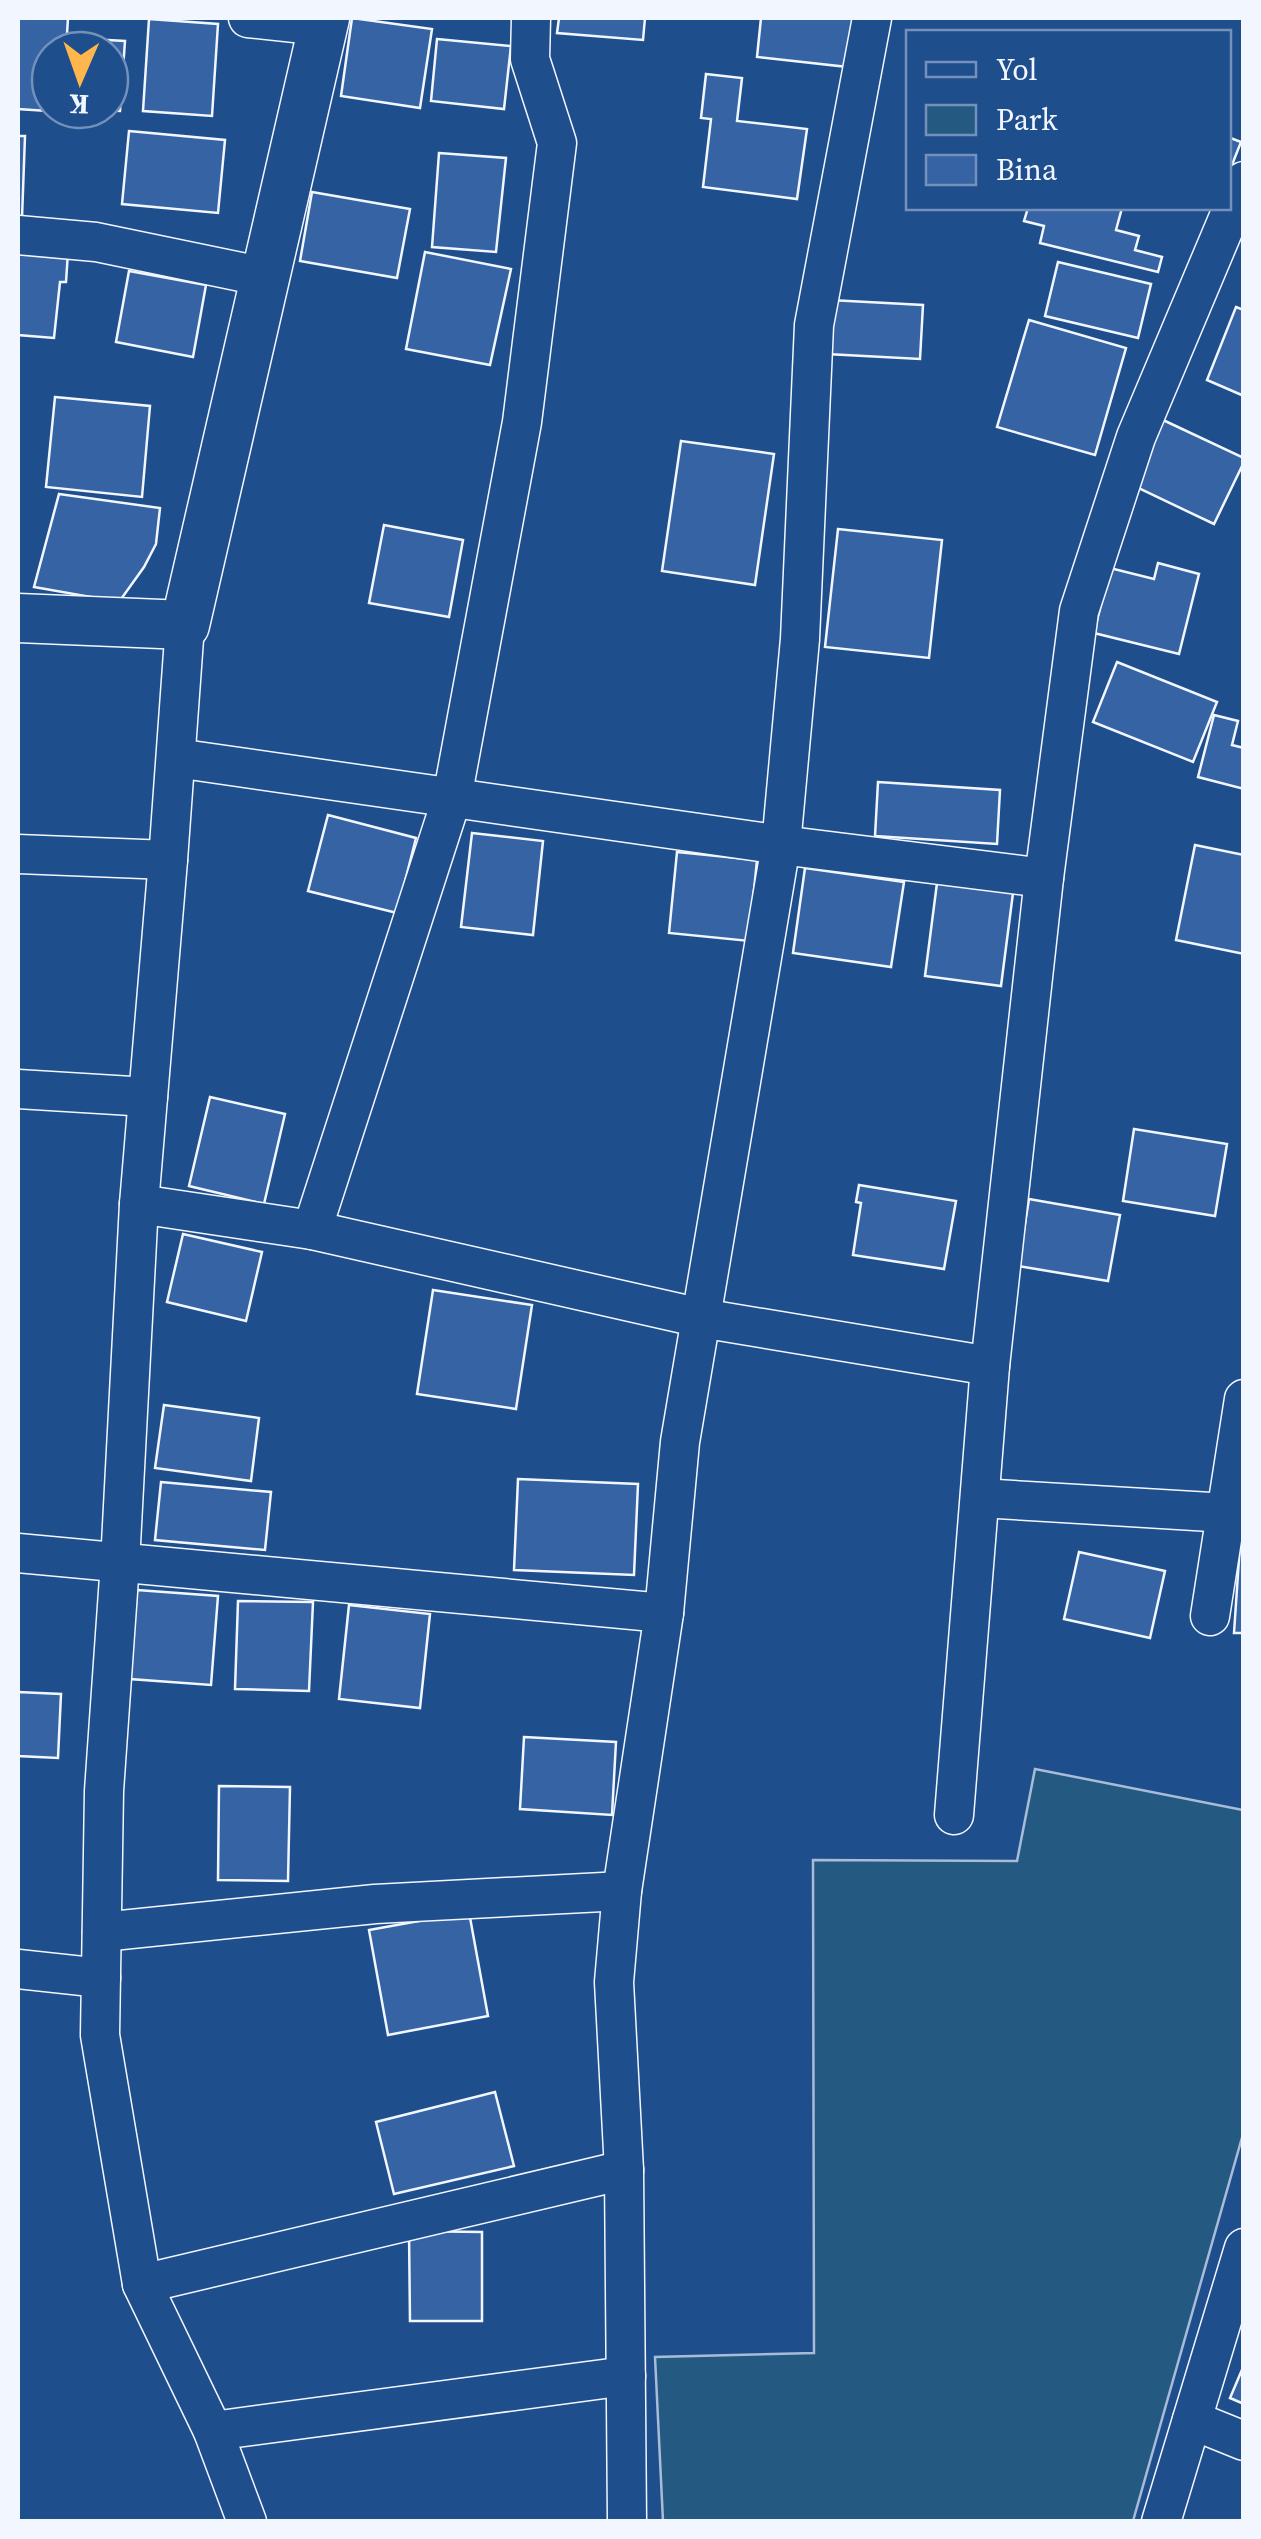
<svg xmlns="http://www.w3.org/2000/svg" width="1261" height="2539" viewBox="0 0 1261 2539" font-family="'Source Serif 4',serif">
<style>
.green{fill:#245a82;stroke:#a8bbd7;stroke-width:2.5}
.building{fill:#3563a3;stroke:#f2f6ff;stroke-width:2.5}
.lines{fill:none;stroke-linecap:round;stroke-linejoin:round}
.minor-casing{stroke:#f2f6ff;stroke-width:41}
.tertiary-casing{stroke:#f2f6ff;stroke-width:51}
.minor{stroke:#1f4e8c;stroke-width:38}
.tertiary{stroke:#1f4e8c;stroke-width:48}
</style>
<rect width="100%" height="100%" fill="#1f4e8c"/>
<!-- green -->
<polygon class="green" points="1035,1769 1243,1810 1243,2134 1133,2521 663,2521 655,2357 814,2353 813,1860 1017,1861"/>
<!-- building -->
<g class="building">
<polygon points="18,18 68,18 66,50 50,50 50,110 63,110 63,112 18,109"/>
<polygon points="352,18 432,29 420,108 341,96"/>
<polygon points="559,18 645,18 643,40 557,33"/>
<polygon points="761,18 853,18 848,67 757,57"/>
<polygon points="149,19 218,24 212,116 143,111"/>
<polygon points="70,38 125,41 120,111 99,110 110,110 110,50 70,50"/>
<polygon points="437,39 511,46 504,109 431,101"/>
<polygon points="706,74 742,78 737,121 807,129 797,199 703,187 711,119 701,118"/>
<polygon points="129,131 225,140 218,213 122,204"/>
<polygon points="18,136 25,136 22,218 18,218"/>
<polygon points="1228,137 1241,142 1228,175"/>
<polygon points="439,153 506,158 496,252 432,247"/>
<polygon points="312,192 410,209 397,278 300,261"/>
<polygon points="1028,208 1122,208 1116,230 1139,236 1135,250 1162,257 1158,272 1040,243 1044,226 1024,221"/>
<polygon points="18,247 68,252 66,282 60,282 54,338 18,335"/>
<polygon points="425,252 511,269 490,365 406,349"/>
<polygon points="1058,262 1151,284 1138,338 1045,316"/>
<polygon points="129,271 206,285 193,357 116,342"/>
<polygon points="830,300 923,305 920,359 827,354"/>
<polygon points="1236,307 1244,310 1244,396 1207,380"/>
<polygon points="1029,320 1126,348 1095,455 997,427"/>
<polygon points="55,397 150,406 142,497 46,487"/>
<polygon points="1163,420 1244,458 1244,462 1214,524 1132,485"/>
<polygon points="681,441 774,454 755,585 662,571"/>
<polygon points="59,494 160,508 156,544 144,567 119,602 34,587"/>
<polygon points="384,525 463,540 449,617 369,603"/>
<polygon points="838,529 942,540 929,658 825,647"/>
<polygon points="1158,563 1199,574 1179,654 1094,633 1110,568 1154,579"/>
<polygon points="1117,662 1217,702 1193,762 1093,722"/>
<polygon points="1214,715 1238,721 1232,745 1244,748 1244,789 1198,777"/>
<polygon points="878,782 1000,790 997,844 875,836"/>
<polygon points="328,815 416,838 397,913 308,891"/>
<polygon points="472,833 543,841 533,935 461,927"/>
<polygon points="1195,845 1244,855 1244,954 1176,940"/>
<polygon points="677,852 757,860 749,941 669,933"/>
<polygon points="805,868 904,882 891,967 793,953"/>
<polygon points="937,883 1013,893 1001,986 925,976"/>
<polygon points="210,1097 285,1114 264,1204 189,1186"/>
<polygon points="1134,1129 1227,1144 1215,1216 1123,1201"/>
<polygon points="859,1185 956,1201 944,1269 853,1255 861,1203 856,1202"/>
<polygon points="1029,1199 1120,1215 1108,1281 1018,1266"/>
<polygon points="183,1234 262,1252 246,1321 167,1302"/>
<polygon points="433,1290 532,1305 516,1409 417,1394"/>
<polygon points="164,1405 259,1418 251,1481 155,1468"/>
<polygon points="518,1479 638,1484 634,1575 514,1570"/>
<polygon points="161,1482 271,1492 265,1550 155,1540"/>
<polygon points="1240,1544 1244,1544 1244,1633 1234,1633"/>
<polygon points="1079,1552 1165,1571 1150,1638 1064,1619"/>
<polygon points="137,1590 218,1596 211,1685 130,1679"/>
<polygon points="238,1601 313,1602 309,1691 235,1689"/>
<polygon points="349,1605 430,1614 420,1708 339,1699"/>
<polygon points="18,1692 61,1694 58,1758 18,1756"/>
<polygon points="524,1737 616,1742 612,1815 520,1809"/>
<polygon points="219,1786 290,1787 288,1881 218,1880"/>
<polygon points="469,1912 488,2016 388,2035 369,1930"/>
<polygon points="495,2092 514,2166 394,2194 376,2122"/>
<polygon points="409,2231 482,2232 482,2321 410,2321"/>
<polygon points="1244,2365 1244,2404 1230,2398"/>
</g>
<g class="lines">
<!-- minor casing -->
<g class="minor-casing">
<g id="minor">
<polyline points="248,18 323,26"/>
<polyline points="18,235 96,242 265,277"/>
<polyline points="185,625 168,860 139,1204 120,1563 104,1791 100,2035 142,2284 213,2431 247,2522"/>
<polyline points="176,758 781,845 1044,878"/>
<polyline points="18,854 168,860"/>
<polyline points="18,1089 148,1097"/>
<polyline points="139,1204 312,1230 701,1318 990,1366"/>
<polyline points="312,1230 452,798 522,422 557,143 530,59 531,18"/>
<polyline points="980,1498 1244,1514"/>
<polyline points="18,1553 664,1613"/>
<polyline points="1210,1616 1244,1399"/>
<polyline points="954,1815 990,1366 1044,878 1079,611 1136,437 1244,181"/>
<polyline points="102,1932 375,1904 622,1891"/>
<polyline points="18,1969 101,1978"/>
<polyline points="142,2284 624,2170"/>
<polyline points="1192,2420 1244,2441"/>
<polyline points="213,2431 626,2376"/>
<polyline points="627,2522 624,2170 614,1982 622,1891 664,1613 680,1442 781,845 800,639 814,325 872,18"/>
<polyline points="1161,2522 1244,2248"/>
</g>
</g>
<!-- tertiary casing -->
<g class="tertiary-casing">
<polyline id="tertiary" points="18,618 185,625 325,18"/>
</g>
<!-- minor -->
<use href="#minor" class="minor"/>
<!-- tertiary -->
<use href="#tertiary" class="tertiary"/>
</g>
<!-- border -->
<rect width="1261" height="2539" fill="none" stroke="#f2f6ff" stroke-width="40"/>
<!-- legend -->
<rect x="906" y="30" width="325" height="180" fill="#1f4e8c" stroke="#7391ba" stroke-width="2.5"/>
<rect x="926" y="62" width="50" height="15" fill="#1f4e8c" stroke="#7391ba" stroke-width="2.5"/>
<text x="996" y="80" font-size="30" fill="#f2f6ff">Yol</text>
<rect x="926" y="105" width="50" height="30" fill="#245a82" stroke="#7391ba" stroke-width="2.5"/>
<text x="996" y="130" font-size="30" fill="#f2f6ff">Park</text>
<rect x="926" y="155" width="50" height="30" fill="#3563a3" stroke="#7391ba" stroke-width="2.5"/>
<text x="996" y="180" font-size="30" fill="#f2f6ff">Bina</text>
<!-- north arrow -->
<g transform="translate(80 80) rotate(182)"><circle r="48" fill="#1f4e8c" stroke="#7391ba" stroke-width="2.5"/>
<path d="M0-8L18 38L0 25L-18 38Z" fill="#ffb74d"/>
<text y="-15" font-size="28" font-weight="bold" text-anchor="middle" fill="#f2f6ff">K</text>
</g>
</svg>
